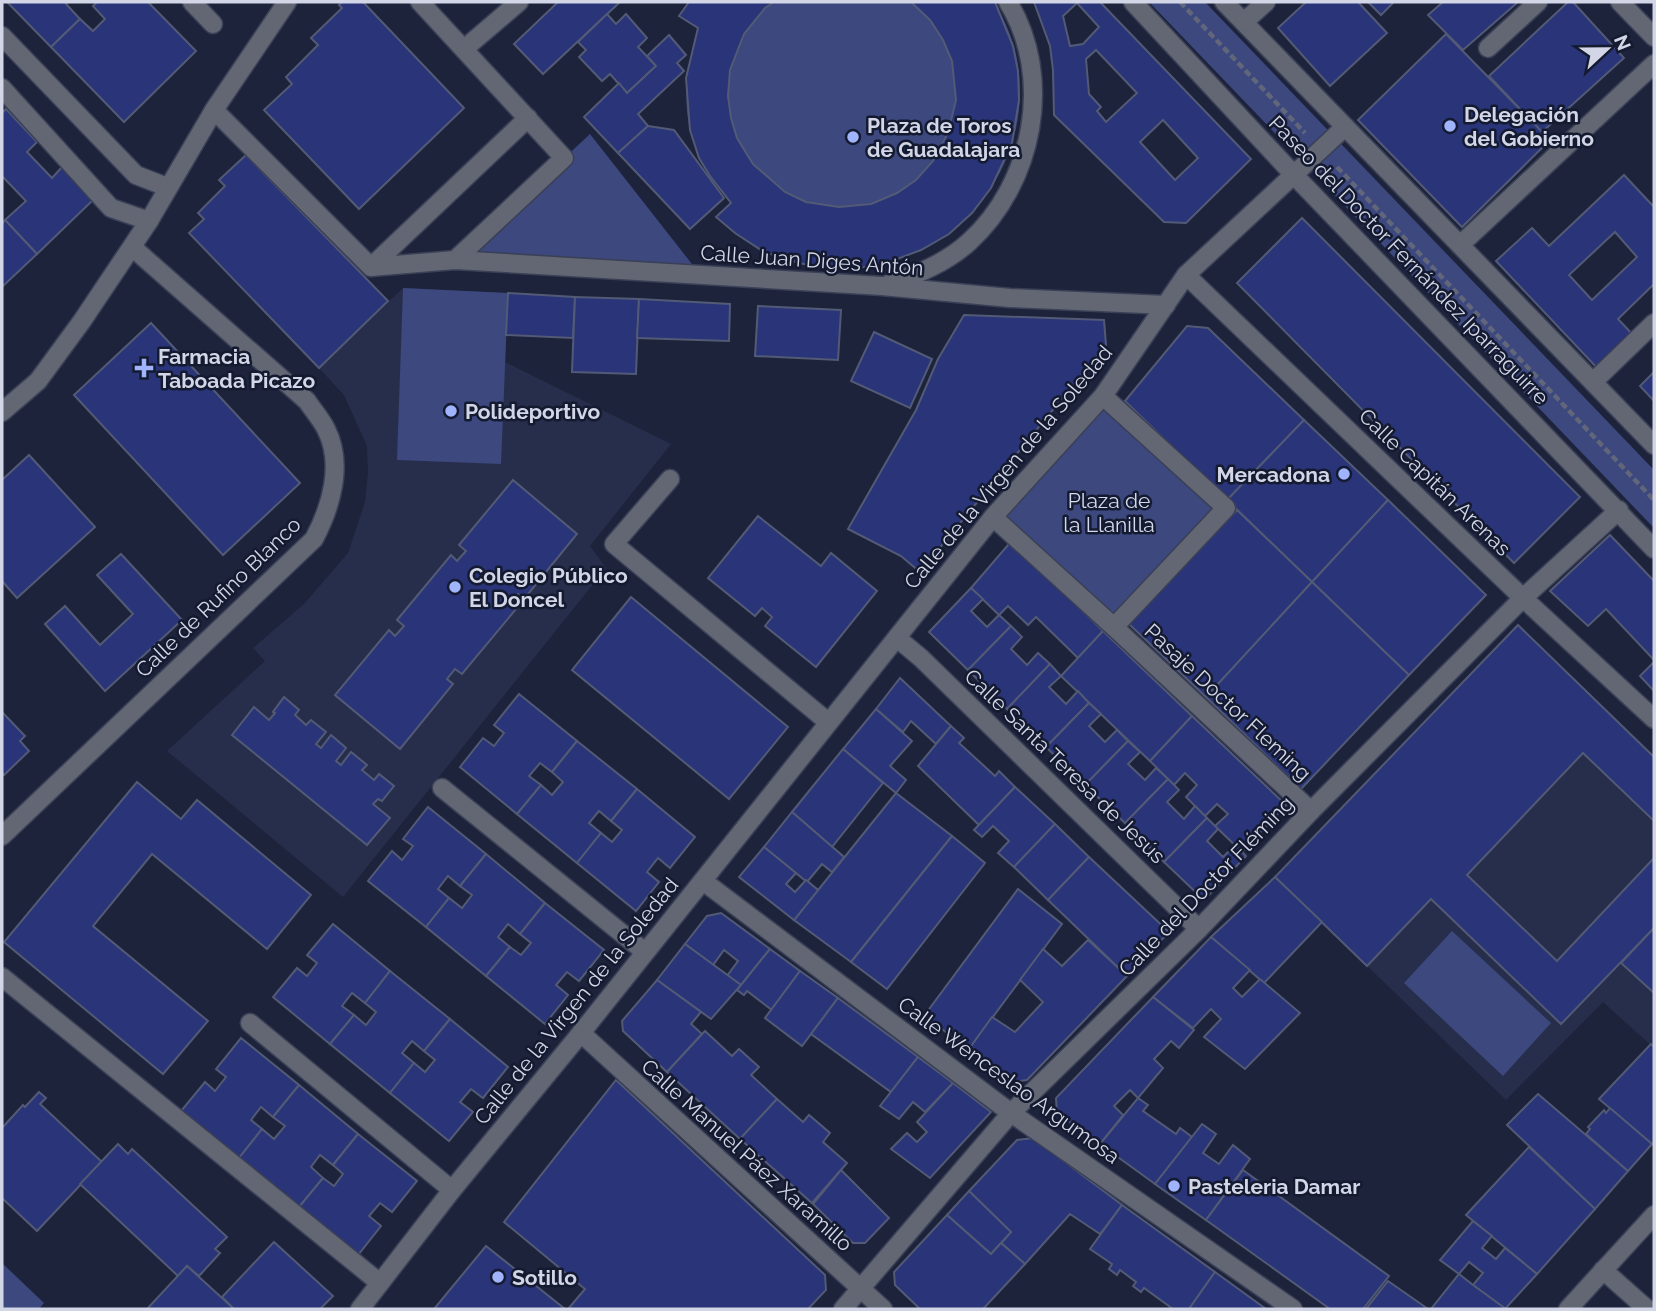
<svg xmlns="http://www.w3.org/2000/svg" width="1656" height="1311" viewBox="0 0 1656 1311" font-family="Raleway,sans-serif">
<style>
.built{fill:#272e4b}
.green{fill:#3c487e}
.building{fill:#293479;stroke:#525a75;stroke-width:2;fill-rule:evenodd}
.lines{fill:none;stroke-linecap:round;stroke-linejoin:round}
.minor-casing{stroke:#3a4056;stroke-width:21}
.path{stroke:#61667b;stroke-width:4.5;stroke-dasharray:7 3.5;stroke-linecap:butt}
.minor{stroke:#636673;stroke-width:18}
.poi-dot{fill:#a0b3fd;stroke:#141a30;stroke-width:2.5}
.labels{text-anchor:middle;dominant-baseline:central;stroke-width:5;stroke-linejoin:round;paint-order:stroke}
.poi-label{font-size:21px;font-weight:bold;fill:#d2d6e6;stroke:#141a30;text-anchor:start}
.street-label{font-size:21px;fill:#d2d6e6;stroke:#141a30}
.park-label{font-size:21px;fill:#d3d9ee;stroke:#141a30}
</style>
<rect width="100%" height="100%" fill="#1d233b"/>
<!-- built -->
<g class="built">
<polygon points="403,288 508,293 505,362 671,444 590,546 606,568 343,897 167,751 265,661 253,648 305,603 348,553 365,502 368,473 367,446 344,395 319,368"/>
<polygon points="1518,625 1654,757 1654,928 1621,963 1654,993 1654,1048 1603,1002 1506,1100 1275,877"/>
</g>
<!-- green -->
<g class="green">
<path d="M689,2H995C1002,16 1009,30 1014,46C1043,159 961,263 846,268C798,270 751,250 716,217L731,203C681,144 678,100 698,28L679,16Z"/>
<polygon points="1149,2 1205,2 1654,470 1654,528"/>
<polygon points="590,134 699,273 455,260"/>
<polygon points="403,288 508,293 501,464 397,460"/>
<polygon points="1103,396 1226,508 1114,627 993,517"/>
<polygon points="1452,931 1551,1023 1503,1076 1404,983"/>
<polygon points="2,1263 44,1303 39,1309 2,1309"/>
</g>
<!-- building -->
<g class="building">
<polygon points="7,2 68,2 66,4 80,19 51,47"/>
<polygon points="97,2 148,2 196,51 124,122 51,47 80,19 93,31 105,19 93,6"/>
<polygon points="342,2 363,2 464,108 359,209 264,110 292,84 286,77 318,45 311,38 342,8 339,5"/>
<polygon points="558,2 620,2 543,74 514,44"/>
<polygon points="689,2 774,2 765,8 744,34 730,70 728,96 731,118 737,138 753,164 785,192 806,202 839,207 871,204 897,193 916,180 933,161 948,133 956,100 952,61 943,40 930,20 911,2 995,2 1013,46 1018,71 1019,100 1012,143 991,188 972,213 949,234 921,250 889,262 865,267 828,269 799,263 764,252 735,233 716,217 731,203 710,176 699,158 690,130 686,78 698,28 679,16"/>
<path d="M1034,2H1100L1251,159L1186,223L1164,222L1054,115L1053,70L1050,46ZM1077,3L1099,27L1083,44L1070,46L1063,16ZM1096,50L1137,93L1106,122L1097,111L1101,107L1089,94L1086,59ZM1163,120L1198,158L1175,180L1140,142Z"/>
<polygon points="1306,2 1358,2 1387,33 1330,86 1278,28"/>
<polygon points="1368,2 1394,2 1381,15"/>
<polygon points="1443,2 1518,2 1463,50 1428,15"/>
<polygon points="1568,2 1573,2 1624,58 1542,132 1489,76"/>
<polygon points="607,14 616,24 626,14 647,38 638,47 656,66 627,93 610,74 602,81 579,57 586,50 578,42"/>
<polygon points="1446,34 1550,140 1462,227 1358,120"/>
<polygon points="669,35 686,55 677,63 684,71 638,114 648,126 618,153 584,117 619,83 627,93 656,66 647,56"/>
<polygon points="6,109 37,142 27,152 52,178 62,167 93,200 37,254 5,220 26,201 2,176 2,113"/>
<polygon points="648,126 674,130 724,198 690,229 618,153"/>
<polygon points="246,155 388,301 319,368 189,233 204,219 198,213 225,186 219,180"/>
<path d="M1624,175L1654,207V284L1618,319L1635,337L1600,371L1496,261L1532,228L1549,246ZM1615,232L1637,257L1592,300L1569,275Z"/>
<polygon points="1302,218 1580,497 1514,563 1237,283"/>
<polygon points="5,220 37,254 2,287 2,224"/>
<polygon points="508,293 575,297 573,338 506,335"/>
<polygon points="575,297 639,299 636,374 572,372"/>
<polygon points="639,299 730,304 729,341 637,338"/>
<polygon points="758,306 841,310 838,360 755,356"/>
<polygon points="964,315 1104,320 1106,345 920,572 901,556 848,529 916,410 938,359"/>
<polygon points="151,323 300,483 223,555 74,395"/>
<polygon points="1187,326 1208,328 1304,420 1227,500 1125,401"/>
<polygon points="874,332 932,359 910,408 851,381"/>
<polygon points="1654,372 1654,401 1640,386"/>
<polygon points="1304,420 1388,500 1312,582 1227,500"/>
<polygon points="29,455 95,527 17,598 2,581 2,480"/>
<polygon points="513,480 577,534 524,599 518,594 509,604 516,609 462,674 455,669 447,679 453,684 400,749 335,695 389,630 395,636 404,626 397,620 451,555 457,561 466,551 459,545"/>
<polygon points="1388,500 1486,595 1409,675 1312,582"/>
<polygon points="1237,510 1312,582 1206,697 1129,624"/>
<polygon points="758,516 821,566 831,553 877,591 816,667 765,626 772,617 762,608 755,616 708,578"/>
<polygon points="1610,535 1654,581 1654,660 1606,609 1588,626 1550,591"/>
<polygon points="1008,545 1016,545 1103,631 1078,658 1036,617 1028,625 1008,606 999,615 971,588"/>
<polygon points="121,554 182,620 105,691 45,624 65,606 100,645 133,614 97,575"/>
<polygon points="1312,582 1409,675 1301,789 1206,697"/>
<polygon points="971,588 983,599 971,611 987,627 999,615 1011,626 968,670 929,632"/>
<polygon points="631,597 788,727 729,799 572,670"/>
<polygon points="1518,625 1654,757 1654,821 1583,753 1467,875 1557,961 1654,858 1654,928 1561,1024 1431,899 1367,966 1275,877"/>
<polygon points="1011,626 1022,637 1011,649 1027,665 1038,653 1050,664 1007,709 968,670"/>
<polygon points="1103,631 1192,716 1150,761 1061,676"/>
<polygon points="1654,662 1654,691 1640,676"/>
<polygon points="1050,664 1061,676 1049,687 1066,704 1078,691 1089,703 1046,747 1007,709"/>
<polygon points="900,678 951,726 936,744 911,721 903,732 876,709"/>
<polygon points="519,694 577,741 552,772 540,763 529,776 541,785 517,814 460,767 483,738 494,746 504,733 494,725"/>
<polygon points="284,697 299,710 295,715 306,725 311,720 326,732 316,744 321,748 331,735 346,748 336,761 341,765 351,752 367,765 362,770 374,780 379,774 394,786 382,801 378,799 373,804 390,818 367,845 232,735 254,707 269,720 275,713 273,712"/>
<polygon points="1089,703 1101,714 1089,726 1105,742 1117,730 1128,741 1085,785 1046,747"/>
<polygon points="876,709 912,741 890,766 906,780 896,793 843,749"/>
<polygon points="2,712 25,736 20,741 29,751 4,775 2,773"/>
<polygon points="1192,716 1286,805 1242,852 1215,826 1228,814 1217,804 1205,816 1186,797 1197,785 1185,773 1174,785 1150,761"/>
<polygon points="951,726 964,738 959,743 995,776 999,771 1015,787 979,825 918,766"/>
<polygon points="577,741 637,789 611,821 599,811 589,823 601,833 577,863 517,814 541,785 552,795 563,782 552,772"/>
<polygon points="1128,741 1140,752 1128,764 1145,780 1156,768 1168,779 1125,823 1085,785"/>
<polygon points="843,749 883,783 832,847 792,812"/>
<polygon points="1168,779 1179,790 1167,802 1184,819 1195,806 1207,818 1164,862 1125,823"/>
<polygon points="137,782 181,819 197,800 311,895 267,949 152,854 93,926 208,1021 163,1074 4,942"/>
<polygon points="1015,787 1055,824 1014,867 998,853 1009,841 993,826 982,837 974,830"/>
<polygon points="637,789 695,837 670,868 658,858 647,872 659,882 636,911 577,863 601,833 612,842 622,830 611,821"/>
<polygon points="896,793 952,836 851,962 794,920"/>
<polygon points="428,807 486,854 460,886 448,876 438,889 449,898 426,927 368,881 392,851 402,860 413,846 403,839"/>
<polygon points="792,812 844,857 832,872 822,864 807,882 764,847"/>
<polygon points="1207,818 1218,829 1207,841 1223,857 1235,845 1246,856 1204,900 1164,862"/>
<polygon points="1055,824 1089,857 1048,900 1014,867"/>
<polygon points="952,836 985,863 887,989 851,962"/>
<polygon points="764,847 796,873 786,884 795,892 806,880 818,890 794,920 739,877"/>
<polygon points="486,854 545,903 520,934 508,924 498,937 510,947 486,976 426,927 449,898 462,908 472,895 460,886"/>
<polygon points="1089,857 1169,932 1127,976 1048,900"/>
<polygon points="1275,877 1322,922 1264,983 1211,937"/>
<polygon points="1018,889 1062,924 969,1049 924,1016"/>
<polygon points="545,903 604,950 579,981 567,972 556,985 568,995 545,1024 486,976 510,947 521,955 531,943 520,934"/>
<polygon points="721,913 770,949 741,985 727,976 738,961 724,950 713,965 685,944 707,916"/>
<polygon points="333,924 390,971 365,1003 352,993 342,1006 354,1015 330,1044 273,997 297,968 307,976 317,963 307,955"/>
<polygon points="1654,928 1654,993 1621,963"/>
<polygon points="1211,937 1250,970 1233,988 1242,997 1260,979 1300,1013 1245,1069 1204,1037 1221,1019 1211,1009 1193,1028 1153,997"/>
<polygon points="1088,940 1127,976 1027,1080 1013,1082 969,1049 992,1017 1015,1032 1043,1002 1020,980 1043,949 1062,966"/>
<polygon points="685,944 741,985 711,1019 657,980"/>
<polygon points="770,949 800,971 772,1010 747,991 744,995 737,990"/>
<polygon points="390,971 450,1019 424,1051 412,1041 402,1053 414,1063 390,1093 330,1044 354,1015 366,1025 376,1012 365,1003"/>
<polygon points="800,971 838,998 802,1046 765,1018"/>
<polygon points="657,980 701,1012 691,1024 702,1034 667,1072 623,1031 622,1021"/>
<polygon points="1153,997 1194,1030 1179,1048 1171,1041 1154,1059 1163,1068 1138,1098 1130,1090 1114,1106 1123,1115 1100,1144 1057,1113 1056,1098"/>
<polygon points="838,998 918,1057 891,1092 811,1034"/>
<polygon points="450,1019 508,1067 483,1098 471,1089 460,1102 473,1112 449,1141 390,1093 414,1063 425,1072 435,1060 424,1051"/>
<polygon points="705,1031 732,1056 739,1049 759,1067 751,1075 777,1099 740,1139 667,1072"/>
<polygon points="241,1038 299,1085 273,1117 261,1107 251,1120 262,1129 239,1158 181,1111 205,1082 215,1091 226,1077 216,1069"/>
<polygon points="1651,1044 1654,1047 1654,1142 1652,1144 1599,1099"/>
<polygon points="918,1057 953,1083 925,1112 913,1102 899,1119 880,1106"/>
<polygon points="616,1080 825,1275 826,1290 808,1309 568,1309 585,1289 504,1222"/>
<polygon points="953,1083 991,1112 930,1178 891,1149 907,1133 917,1142 927,1132 917,1122"/>
<polygon points="299,1085 358,1134 333,1165 320,1155 311,1167 323,1178 299,1207 239,1158 262,1129 274,1139 285,1126 273,1117"/>
<polygon points="39,1092 46,1098 40,1104 102,1162 37,1231 2,1198 2,1128 23,1105 25,1107"/>
<polygon points="1538,1094 1628,1171 1595,1209 1507,1125"/>
<polygon points="1138,1098 1148,1105 1143,1111 1176,1134 1180,1128 1192,1137 1155,1184 1100,1144"/>
<polygon points="777,1099 803,1122 809,1115 830,1133 823,1142 847,1163 812,1203 740,1139"/>
<polygon points="1610,1108 1652,1144 1628,1171 1586,1134 1590,1129 1588,1127 1604,1110 1606,1113"/>
<polygon points="1202,1124 1216,1134 1203,1153 1219,1164 1233,1145 1250,1159 1206,1220 1155,1184"/>
<polygon points="358,1134 417,1181 392,1212 380,1203 369,1216 381,1226 358,1255 299,1207 323,1178 334,1186 343,1174 333,1165"/>
<polygon points="1033,1138 1122,1205 1100,1234 1070,1214 1025,1264 1001,1243 1011,1232 969,1191 1017,1140"/>
<polygon points="118,1144 128,1154 132,1149 227,1237 215,1249 220,1253 199,1276 187,1266 178,1276 80,1184"/>
<polygon points="1529,1147 1595,1209 1537,1274 1466,1215"/>
<polygon points="841,1170 889,1218 865,1243 853,1243 813,1204"/>
<polygon points="1243,1170 1389,1276 1363,1309 1330,1309 1206,1220"/>
<polygon points="969,1191 1011,1232 991,1254 947,1215"/>
<polygon points="1122,1205 1215,1272 1189,1309 1173,1309 1144,1288 1141,1292 1133,1286 1136,1282 1120,1270 1117,1275 1109,1269 1112,1264 1090,1249"/>
<polygon points="947,1215 991,1254 1001,1243 1025,1264 983,1309 920,1309 895,1285 894,1272"/>
<polygon points="1473,1221 1492,1236 1482,1248 1496,1259 1505,1248 1537,1274 1505,1309 1473,1285 1483,1273 1469,1262 1459,1274 1440,1260"/>
<polygon points="274,1242 333,1296 320,1309 231,1309 233,1308 222,1297"/>
<polygon points="486,1246 565,1309 434,1309"/>
<polygon points="187,1266 233,1308 231,1309 147,1309"/>
<polygon points="1215,1272 1266,1309 1189,1309"/>
<polygon points="1459,1274 1473,1285 1506,1309 1431,1309"/>
<polygon points="1388,1281 1428,1309 1366,1309"/>
</g>
<g class="lines">
<!-- minor casing -->
<g class="minor-casing">
<g id="minor">
<polyline points="192,2 213,24"/>
<polyline points="420,2 564,158 455,260"/>
<polyline points="1133,2 1294,175 1654,549"/>
<polyline points="1224,2 1654,445"/>
<polyline points="1620,2 1654,37"/>
<polyline points="1244,22 1266,2"/>
<polyline points="2,36 136,175 167,187"/>
<polyline points="1488,48 1538,2"/>
<polyline points="464,49 519,2"/>
<polyline points="2,88 111,208 149,221"/>
<polyline points="214,110 371,267"/>
<polyline points="528,118 371,267 455,260 882,286 1010,298 1166,305"/>
<polyline points="1460,245 1654,64"/>
<polyline points="1186,275 1523,598 1654,719"/>
<path d="M889,284C918,274 946,263 969,242C1034,183 1054,77 1008,2"/>
<polyline points="1593,382 1654,323"/>
<polyline points="2,412 38,381 82,321 149,221 214,110 287,2"/>
<polyline points="670,479 614,544 828,722"/>
<polyline points="993,517 1114,627 1226,508 1103,396"/>
<polyline points="1114,627 1311,811"/>
<polyline points="897,638 921,658 1199,929"/>
<polyline points="442,788 645,952"/>
<path d="M2,836L314,539C331,507 344,464 326,429C321,419 313,410 307,401L132,247"/>
<polyline points="703,881 1011,1113 1293,1309"/>
<polyline points="2,977 380,1283"/>
<polyline points="250,1023 452,1190"/>
<polyline points="581,1033 883,1309"/>
<polyline points="1603,1270 1647,1309"/>
<polyline points="360,1309 452,1190 581,1033 993,517 1103,396 1186,275 1345,127"/>
<polyline points="843,1309 1011,1113 1199,929 1311,811 1523,598 1619,510"/>
<polyline points="1568,1309 1654,1215"/>
</g>
</g>
<!-- path -->
<g class="path">
<polyline points="1180,2 1305,133"/>
<polyline points="1337,167 1654,500"/>
</g>
<!-- minor -->
<use href="#minor" class="minor"/>
</g>
<!-- markers -->
<g class="poi-dot">
<circle cx="1450" cy="126" r="7"/>
<circle cx="853" cy="137" r="7"/>
<path d="M140.5 357.5h7v7h7v7h-7v7h-7v-7h-7v-7h7z"/>
<circle cx="451" cy="411" r="7"/>
<circle cx="1344" cy="474" r="7"/>
<circle cx="455" cy="587" r="7"/>
<circle cx="1174" cy="1186" r="7"/>
<circle cx="498" cy="1277" r="7"/>
</g>
<g class="labels">
<!-- poi labels -->
<g class="poi-label">
<text x="1464" y="114">Delegación<tspan x="1464" dy="24">del Gobierno</tspan></text>
<text x="867" y="125">Plaza de Toros<tspan x="867" dy="24">de Guadalajara</tspan></text>
<text x="158" y="356">Farmacia<tspan x="158" dy="24">Taboada Picazo</tspan></text>
<text x="465" y="411">Polideportivo</text>
<text x="1330" y="474" text-anchor="end">Mercadona</text>
<text x="469" y="575">Colegio Público<tspan x="469" dy="24">El Doncel</tspan></text>
<text x="1188" y="1186">Pasteleria Damar</text>
<text x="512" y="1277">Sotillo</text>
</g>
<!-- street labels -->
<g class="street-label">
<text transform="translate(812 260) rotate(4)">Calle Juan Diges Antón</text>
<text transform="translate(1409 260) rotate(46)">Paseo del Doctor Fernández Iparraguirre</text>
<text transform="translate(1008 467) rotate(-50)">Calle de la Virgen de la Soledad</text>
<text transform="translate(1435 482) rotate(44)">Calle Capitán Arenas</text>
<text transform="translate(218 597) rotate(-44)">Calle de Rufino Blanco</text>
<text transform="translate(1228 702) rotate(43)">Pasaje Doctor Fleming</text>
<text transform="translate(1065 766) rotate(44)">Calle Santa Teresa de Jesús</text>
<text transform="translate(1206 886) rotate(-46)">Calle del Doctor Fléming</text>
<text transform="translate(576 1001) rotate(-51)">Calle de la Virgen de la Soledad</text>
<text transform="translate(1009 1080) rotate(36)">Calle Wenceslao Argumosa</text>
<text transform="translate(747 1155) rotate(42)">Calle Manuel Páez Xaramillo</text>
</g>
<!-- park labels -->
<g class="park-label">
<text x="1109" y="500">Plaza de<tspan x="1109" dy="24">la Llanilla</tspan></text>
</g>
</g>
<!-- border -->
<rect width="1656" height="1311" fill="none" stroke="#d2d6e6" stroke-width="7"/>
<!-- north arrow -->
<g transform="translate(1607 49) rotate(68)" stroke="#141a30" stroke-width="5" paint-order="stroke">
<path d="M0-5L12 26L0 18L-12 26Z" fill="#d2d6e6"/>
<text y="-10" font-size="19" font-weight="bold" text-anchor="middle" fill="#d2d6e6">N</text>
</g>
</svg>
